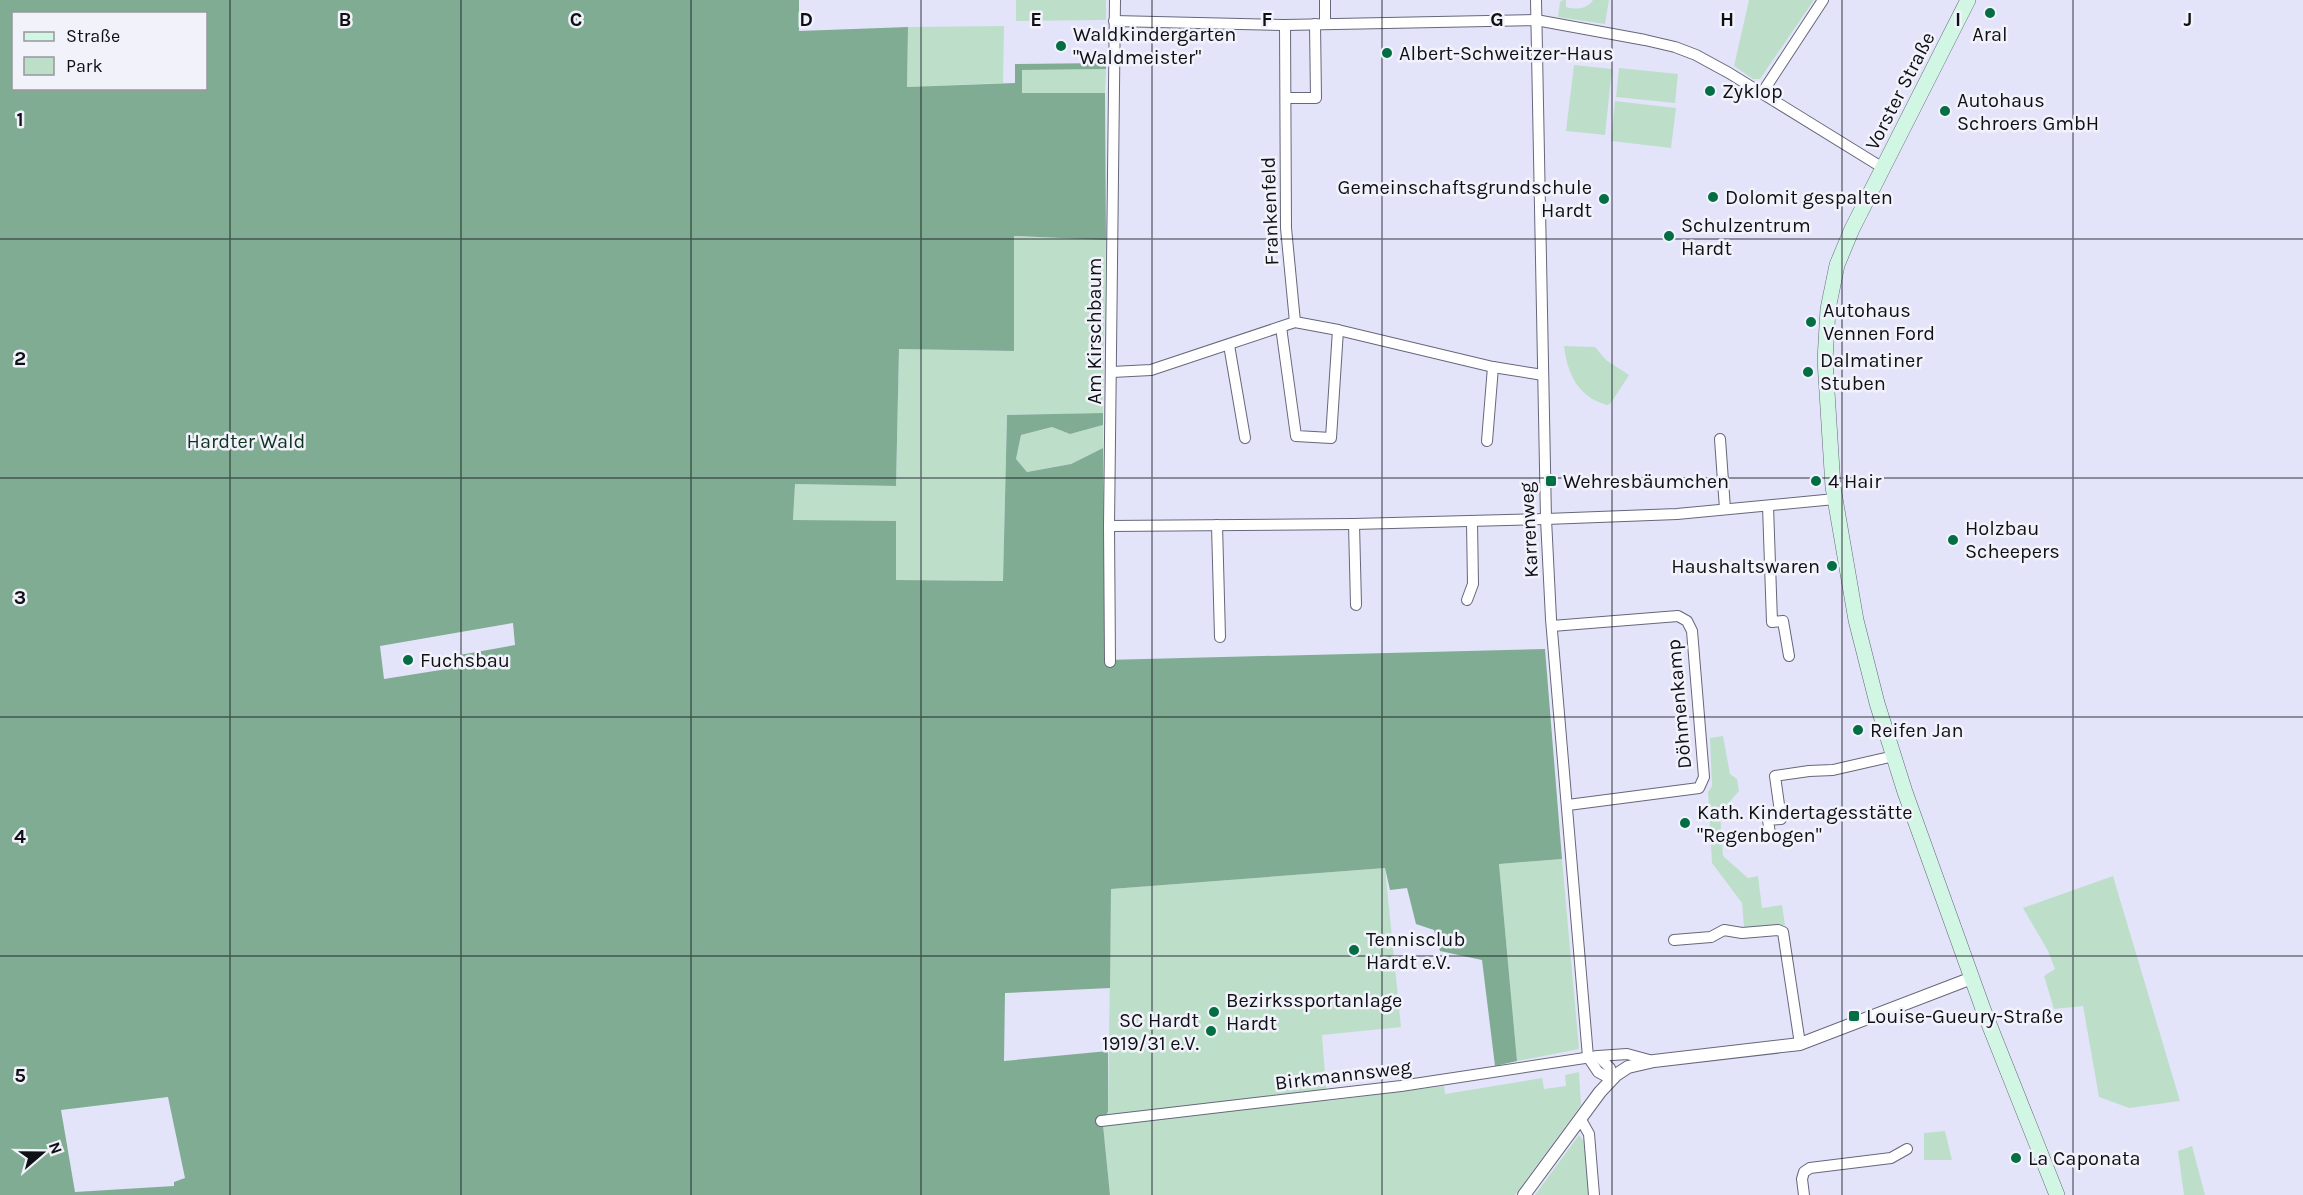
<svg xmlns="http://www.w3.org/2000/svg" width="2303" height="1195" viewBox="0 0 2303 1195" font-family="Karla,sans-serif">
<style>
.green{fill:#bddfca}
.forest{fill:#80ac93;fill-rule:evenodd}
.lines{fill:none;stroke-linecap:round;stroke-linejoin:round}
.minor-casing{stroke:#66677a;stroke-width:12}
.tertiary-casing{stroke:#66677a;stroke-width:14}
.secondary-casing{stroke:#66677a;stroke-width:16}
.minor{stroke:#fff;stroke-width:10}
.tertiary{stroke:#fff;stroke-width:12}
.secondary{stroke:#d1f6e3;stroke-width:15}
.grid{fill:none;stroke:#0f0f16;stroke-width:1.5;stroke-opacity:0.55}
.poi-dot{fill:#036d44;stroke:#f2f2fb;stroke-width:2}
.labels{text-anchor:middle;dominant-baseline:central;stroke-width:5;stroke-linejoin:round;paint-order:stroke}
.poi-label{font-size:20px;fill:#0f0f16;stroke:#f2f2fb;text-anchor:start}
.street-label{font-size:20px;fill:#0f0f16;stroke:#f2f2fb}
.park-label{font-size:20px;fill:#0e3321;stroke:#f2f2fb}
.grid-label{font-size:20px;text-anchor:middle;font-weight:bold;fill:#0f0f16;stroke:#f2f2fb;stroke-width:5;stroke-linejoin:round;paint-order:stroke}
</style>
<rect width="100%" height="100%" fill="#e3e4fa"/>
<!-- green -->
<g class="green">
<polygon points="1016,0 1106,0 1106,20 1016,21"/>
<path d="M1563,0H1566V7C1576,10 1588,9 1593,0H1609L1605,24L1558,17L1560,2Z"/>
<polygon points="1749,0 1814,0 1760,79 1753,79 1734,66"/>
<polygon points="1004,26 1003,83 907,87 908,27"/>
<polygon points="1574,65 1612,69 1605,135 1566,131"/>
<polygon points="1619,68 1678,74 1675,103 1616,97"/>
<polygon points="1106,69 1105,93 1022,94 1022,70"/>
<polygon points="1615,101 1676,108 1671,148 1611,141"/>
<polygon points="1014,236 1106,240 1103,413 1007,415 1003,581 896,580 896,535 793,520 795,484 896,486 899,349 1014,351"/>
<path d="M1564,346L1595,347L1606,360L1629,375L1611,403L1607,405C1578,397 1567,373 1564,346Z"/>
<polygon points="1103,425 1103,448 1071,464 1027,472 1016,459 1021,435 1052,427 1070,434"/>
<polygon points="1723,736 1730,774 1737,779 1739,791 1720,813 1723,856 1748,878 1758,876 1762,908 1782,905 1785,925 1744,927 1742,903 1712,863 1708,792 1712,786 1710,738"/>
<polygon points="1562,859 1579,1049 1517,1061 1499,864"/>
<polygon points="1385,868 1401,1027 1322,1035 1327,1101 1444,1086 1445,1094 1542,1078 1544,1089 1566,1086 1565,1075 1579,1072 1581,1105 1515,1195 1110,1195 1103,1125 1108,1111 1111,889"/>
<polygon points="2113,876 2180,1101 2129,1108 2099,1097 2083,1006 2054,1009 2044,976 2055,969 2048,951 2023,908"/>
<polygon points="1945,1131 1952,1160 1924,1160 1924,1133"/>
<polygon points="1579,1135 1586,1144 1589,1195 1535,1195"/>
<polygon points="2192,1146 2205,1195 2184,1195 2178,1151"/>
</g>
<!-- forest -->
<path class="forest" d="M0,0H799V31L908,27L907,87L1015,83V64L1106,63V69L1022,70V93H1105L1106,240L1014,236V351L899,349L896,486L795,484L793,520L896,521V580L1003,581L1007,415L1103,413V425L1070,434L1052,427L1021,435L1016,459L1027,472L1071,464L1103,448L1105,660L1545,649L1562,859L1499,864L1517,1061L1495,1066L1482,960L1440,951L1434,930L1416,924L1407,888L1390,890L1385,868L1111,889L1110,988L1005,993L1004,1061L1108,1051V1111L1103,1125L1110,1195H0ZM14,14H206V88H14ZM513,623L515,645L454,656L447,669L384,679L380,646ZM168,1097L185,1178L174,1182V1186L75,1192L61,1110Z"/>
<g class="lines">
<!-- minor casing -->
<g class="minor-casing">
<g id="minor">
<polyline points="1536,0 1546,519 1551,619 1588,1057 1598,1072 1611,1079"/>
<polyline points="1114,21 1285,25 1536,20 1645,40 1675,47 1696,55 1729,73 1883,168"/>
<polyline points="1325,23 1325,0"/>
<polyline points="1285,25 1286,228 1295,322"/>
<polyline points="1762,93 1823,0"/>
<polyline points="1286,98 1316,98 1315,24"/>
<polyline points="1281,327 1296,436 1331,438 1338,330"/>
<polyline points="1229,345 1245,438"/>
<polyline points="1112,372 1151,370 1295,322 1338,330 1493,367 1543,375"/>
<polyline points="1720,439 1725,509"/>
<polyline points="1487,441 1493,367"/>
<polyline points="1768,506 1772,622 1783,621 1789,656"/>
<polyline points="1354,524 1356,605"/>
<polyline points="1217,525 1220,637"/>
<polyline points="1109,526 1354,524 1546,519 1677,514 1835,499"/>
<polyline points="1467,600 1473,584 1472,522"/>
<polyline points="1552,626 1678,616 1687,621 1692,631 1704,777 1699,788 1568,805"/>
<polyline points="1110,662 1109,526 1115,0"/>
<polyline points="1770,834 1768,820 1781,819 1775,776 1809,771 1833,770 1894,756"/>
<polyline points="1674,940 1711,937 1724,930 1742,933 1778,930 1783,932 1800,1044"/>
<polyline points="1598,1056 1610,1068 1611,1079"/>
<polyline points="1580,1118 1589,1134 1594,1195"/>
<polyline points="1101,1121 1401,1086 1598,1056 1627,1054 1653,1061"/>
<polyline points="1804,1195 1802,1179 1804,1172 1810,1168 1891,1158 1907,1149"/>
</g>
</g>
<!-- tertiary casing -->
<g class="tertiary-casing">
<polyline id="tertiary" points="1524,1195 1600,1092 1616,1075 1628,1067 1654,1061 1800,1044 1972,978"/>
</g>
<!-- secondary casing -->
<g class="secondary-casing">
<polyline id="secondary" points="1968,0 1852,229 1837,265 1828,309 1825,360 1833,487 1856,620 1877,703 1905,792 1983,1009 2057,1195"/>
</g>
<!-- minor -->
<use href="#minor" class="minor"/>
<!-- tertiary -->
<use href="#tertiary" class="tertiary"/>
<!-- secondary -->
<use href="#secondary" class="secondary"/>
</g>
<!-- grid -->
<path class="grid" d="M230,0V1195M461,0V1195M691,0V1195M921,0V1195M1152,0V1195M1382,0V1195M1612,0V1195M1842,0V1195M2073,0V1195M0,239H2303M0,478H2303M0,717H2303M0,956H2303"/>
<!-- markers -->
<g class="poi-dot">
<circle cx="1990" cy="13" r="6"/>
<circle cx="1061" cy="46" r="6"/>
<circle cx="1387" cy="53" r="6"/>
<circle cx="1710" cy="91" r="6"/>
<circle cx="1945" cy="111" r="6"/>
<circle cx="1713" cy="197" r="6"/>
<circle cx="1604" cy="199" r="6"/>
<circle cx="1669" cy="236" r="6"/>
<circle cx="1811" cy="322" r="6"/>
<circle cx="1808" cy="372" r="6"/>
<rect x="1545" y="475" width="12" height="12" rx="3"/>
<circle cx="1816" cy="481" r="6"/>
<circle cx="1953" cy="540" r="6"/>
<circle cx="1832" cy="566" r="6"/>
<circle cx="408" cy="660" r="6"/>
<circle cx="1858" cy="730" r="6"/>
<circle cx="1685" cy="823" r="6"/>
<circle cx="1354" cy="950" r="6"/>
<circle cx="1214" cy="1012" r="6"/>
<rect x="1848" y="1010" width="12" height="12" rx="3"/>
<circle cx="1211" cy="1031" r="6"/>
<circle cx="2016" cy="1158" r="6"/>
</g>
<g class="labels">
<!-- poi labels -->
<g class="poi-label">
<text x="1073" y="34">Waldkindergarten<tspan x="1073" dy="23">"Waldmeister"</tspan></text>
<text x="1990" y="34" text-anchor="middle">Aral</text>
<text x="1399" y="53">Albert-Schweitzer-Haus</text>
<text x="1722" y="91">Zyklop</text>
<text x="1957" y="100">Autohaus<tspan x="1957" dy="23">Schroers GmbH</tspan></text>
<text x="1592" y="187" text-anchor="end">Gemeinschaftsgrundschule<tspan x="1592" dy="23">Hardt</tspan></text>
<text x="1725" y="197">Dolomit gespalten</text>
<text x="1681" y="225">Schulzentrum<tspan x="1681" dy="23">Hardt</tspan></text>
<text x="1823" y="310">Autohaus<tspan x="1823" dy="23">Vennen Ford</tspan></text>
<text x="1820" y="360">Dalmatiner<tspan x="1820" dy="23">Stuben</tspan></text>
<text x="1563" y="481">Wehresbäumchen</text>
<text x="1828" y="481">4 Hair</text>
<text x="1965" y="528">Holzbau<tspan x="1965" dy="23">Scheepers</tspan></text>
<text x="1820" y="566" text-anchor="end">Haushaltswaren</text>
<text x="420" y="660">Fuchsbau</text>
<text x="1870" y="730">Reifen Jan</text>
<text x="1697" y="812">Kath. Kindertagesstätte<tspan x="1697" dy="23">"Regenbogen"</tspan></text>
<text x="1366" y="939">Tennisclub<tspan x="1366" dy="23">Hardt e.V.</tspan></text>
<text x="1226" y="1000">Bezirkssportanlage<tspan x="1226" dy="23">Hardt</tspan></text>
<text x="1866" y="1016">Louise-Gueury-Straße</text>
<text x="1199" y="1020" text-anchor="end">SC Hardt<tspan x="1199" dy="23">1919/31 e.V.</tspan></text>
<text x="2028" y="1158">La Caponata</text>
</g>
<!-- street labels -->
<g class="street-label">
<text transform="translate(1900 91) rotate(-63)">Vorster Straße</text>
<text transform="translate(1270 211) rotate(-92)">Frankenfeld</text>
<text transform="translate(1094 331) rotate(-90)">Am Kirschbaum</text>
<text transform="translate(1529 530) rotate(-93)">Karrenweg</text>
<text transform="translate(1679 704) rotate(-95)">Döhmenkamp</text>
<text transform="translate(1343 1075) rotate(-7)">Birkmannsweg</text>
</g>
<!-- park labels -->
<g class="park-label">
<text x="246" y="441">Hardter Wald</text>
</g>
</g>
<g class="grid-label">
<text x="345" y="26">B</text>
<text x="576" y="26">C</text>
<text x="806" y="26">D</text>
<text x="1036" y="26">E</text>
<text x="1267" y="26">F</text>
<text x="1497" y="26">G</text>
<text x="1727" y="26">H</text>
<text x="1958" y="26">I</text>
<text x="2188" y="26">J</text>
<text x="20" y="126">1</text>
<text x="20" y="365">2</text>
<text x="20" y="604">3</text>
<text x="20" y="843">4</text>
<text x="20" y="1082">5</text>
</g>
<!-- legend -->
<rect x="12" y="12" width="195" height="78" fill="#f2f2fb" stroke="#97979f" stroke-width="1.5"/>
<rect x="24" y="32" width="30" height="9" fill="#d1f6e3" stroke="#97979f" stroke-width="1.5"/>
<text x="66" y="42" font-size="18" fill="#0f0f16">Straße</text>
<rect x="24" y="57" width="30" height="18" fill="#bddfca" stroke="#97979f" stroke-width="1.5"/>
<text x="66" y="72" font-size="18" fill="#0f0f16">Park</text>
<!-- north arrow -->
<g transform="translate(42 1153) rotate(70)" stroke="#f2f2fb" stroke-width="4.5" paint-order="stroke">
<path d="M0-4.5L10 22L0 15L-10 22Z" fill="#0f0f16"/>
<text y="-9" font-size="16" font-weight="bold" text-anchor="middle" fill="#0f0f16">N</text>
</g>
</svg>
